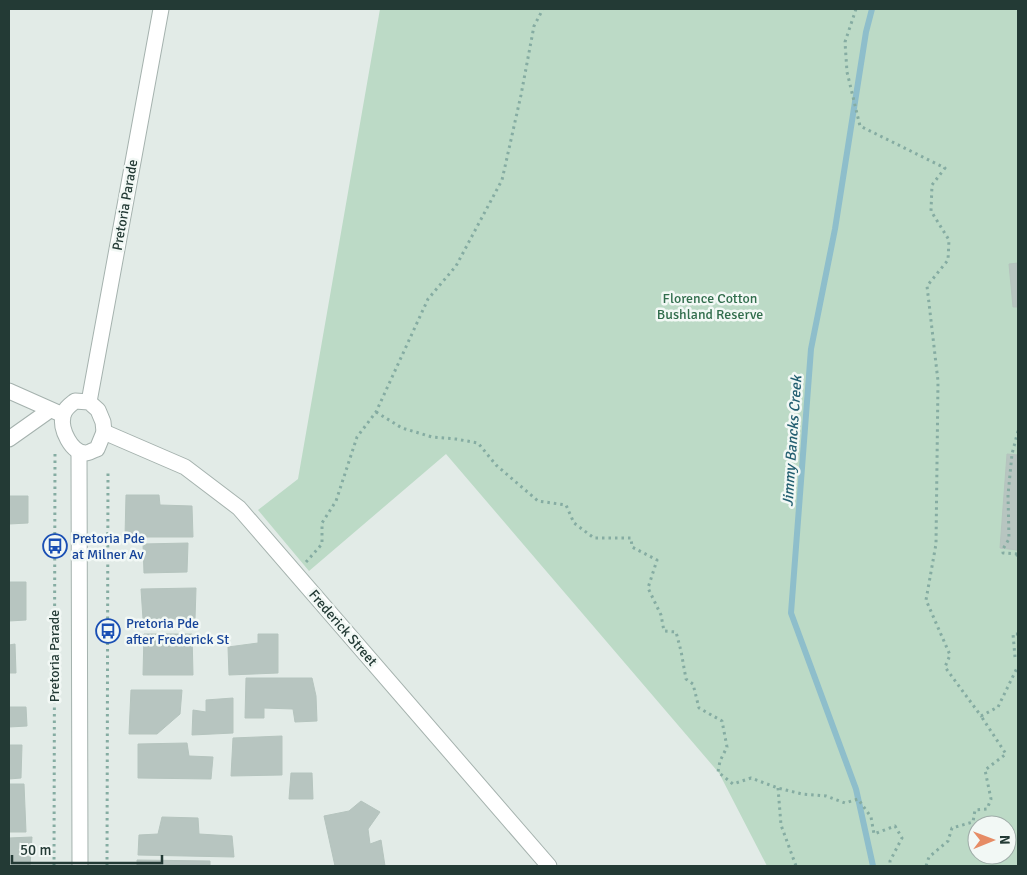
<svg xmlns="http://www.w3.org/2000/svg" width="1027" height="875" viewBox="0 0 1027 875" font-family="Signika,sans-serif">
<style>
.green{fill:#bcdac6;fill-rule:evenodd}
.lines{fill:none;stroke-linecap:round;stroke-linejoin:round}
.stream{stroke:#8ebecb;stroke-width:6}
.building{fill:#b7c5c0;stroke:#b5c4be}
.minor-casing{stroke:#a5b2ae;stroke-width:17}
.path{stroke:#85aca2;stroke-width:3;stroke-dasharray:2.5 4;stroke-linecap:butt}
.minor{stroke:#fff;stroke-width:15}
.labels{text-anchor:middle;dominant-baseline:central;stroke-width:5;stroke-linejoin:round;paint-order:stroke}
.street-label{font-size:14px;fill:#233a35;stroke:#f2f8f5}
.park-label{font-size:14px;fill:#316d4c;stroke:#f2f8f5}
.transit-label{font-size:14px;fill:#164399;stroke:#f2f8f5;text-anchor:start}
.water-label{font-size:15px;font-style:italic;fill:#235f71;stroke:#f2f8f5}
</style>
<rect width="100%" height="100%" fill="#e2ebe7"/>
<!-- green -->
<path class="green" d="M380,9H1018V866H767L719,773L446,454L309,571L258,510L298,479ZM977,825H1007V855H977Z"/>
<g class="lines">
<!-- stream -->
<polyline class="stream" points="872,9 866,32 835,229 811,349 791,613 856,789 873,866"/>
</g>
<!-- building -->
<g class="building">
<polygon points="1018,263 1018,307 1013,307 1009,264"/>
<polygon points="1007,454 1018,455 1017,550 1000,548"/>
<polygon points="126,495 159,495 160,505 192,506 193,537 125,537"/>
<polygon points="9,496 28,496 28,523 9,524"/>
<polygon points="188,543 187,572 144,573 143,544"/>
<polygon points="9,582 26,582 26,620 9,621"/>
<polygon points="196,588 195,619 143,619 141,589"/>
<polygon points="144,634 192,634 193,675 143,675"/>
<polygon points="258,634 278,634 278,673 229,675 228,647 258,643"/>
<polygon points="15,644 16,673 9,673 9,645"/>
<polygon points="246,678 312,678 316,696 317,721 295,722 293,709 264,708 264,718 245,718"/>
<polygon points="131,690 182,690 180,714 157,734 129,734"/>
<polygon points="233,698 233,733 192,735 193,710 206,712 206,700"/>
<polygon points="9,707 26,707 27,726 9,727"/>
<polygon points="282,736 282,775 231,776 233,738"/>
<polygon points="187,743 189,756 213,757 211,779 138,778 138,744"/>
<polygon points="9,745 22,745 21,778 9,779"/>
<polygon points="291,773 312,773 313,799 289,799"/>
<polygon points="9,784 24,784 26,832 9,832"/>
<polygon points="361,801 380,812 368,829 370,844 381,840 385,866 335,866 324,816 349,811"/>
<polygon points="162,817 198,818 199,834 232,836 234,857 138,855 139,835 158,834"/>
<polygon points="32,837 30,866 9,866 9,838"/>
<polygon points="137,860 210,861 210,866 137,866"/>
</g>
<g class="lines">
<!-- minor casing -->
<g class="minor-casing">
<g id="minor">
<polyline points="9,391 63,415"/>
<path d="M75,401L89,402L98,410L103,422L104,432L97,449C93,450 89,453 86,453C71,453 60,429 63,416C64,409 70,405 75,401Z"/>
<polyline points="89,402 161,9"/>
<polyline points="104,432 185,467 239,508 549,866"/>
<polyline points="9,439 50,410"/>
<polyline points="79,452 80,866"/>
</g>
</g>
<!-- path -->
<g class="path">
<polyline points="856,9 845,42 847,72 860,126 945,168 932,185 931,211 949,240 948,260 927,286 938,381 936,544 926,600 950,655 945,667 981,716 998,707 1018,666"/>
<polyline points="376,412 402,428 432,437 456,439 478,443 496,465 538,501 566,505 574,523 594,538 631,538 632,547 657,560 648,588 661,615 664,631 676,632 681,651 686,679 693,684 699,708 722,721 727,747 720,761 718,772 733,784 751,778 778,788 802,794 826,796 845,803 858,799 871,817 874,834 895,826 902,838 890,861 890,866"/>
<polyline points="1018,431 1012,454 1008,495 1009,539 1003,549 1003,553 1018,554"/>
<polyline points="1017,554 1018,560"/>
<polyline points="306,562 322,544 322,523 336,501 357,437 376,412 428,299 456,266 502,180 521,95 534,26 543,9"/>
<polyline points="1015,657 1013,634 1018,634"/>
<polyline points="778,788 781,825 796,866"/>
<polyline points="54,866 55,452"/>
<polyline points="107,866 108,471"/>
<polyline points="926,866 929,857 948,841 952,828 973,822 975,810 987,809 991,799 985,770 1006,754 981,716"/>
</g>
<!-- minor -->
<use href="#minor" class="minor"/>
</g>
<!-- icons -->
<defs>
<g id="bus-ring" transform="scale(1.25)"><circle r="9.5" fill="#f2f8f5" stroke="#1a4fb4" stroke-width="1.5"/><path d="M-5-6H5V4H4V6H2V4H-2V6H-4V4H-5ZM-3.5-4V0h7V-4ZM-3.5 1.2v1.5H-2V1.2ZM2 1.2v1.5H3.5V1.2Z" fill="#1a4fb4"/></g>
</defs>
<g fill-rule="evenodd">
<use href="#bus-ring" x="55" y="546"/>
<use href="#bus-ring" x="108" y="631"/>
</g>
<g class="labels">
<!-- street labels -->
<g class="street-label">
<text transform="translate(125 205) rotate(-80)">Pretoria Parade</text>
<text transform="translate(343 628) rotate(49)">Frederick Street</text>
<text transform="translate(54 656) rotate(-90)">Pretoria Parade</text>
</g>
<!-- park labels -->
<g class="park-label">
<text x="710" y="298">Florence Cotton<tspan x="710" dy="16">Bushland Reserve</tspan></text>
</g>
<!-- transit labels -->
<g class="transit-label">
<text x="72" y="538">Pretoria Pde<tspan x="72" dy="16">at Milner Av</tspan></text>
<text x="126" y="623">Pretoria Pde<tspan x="126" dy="16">after Frederick St</tspan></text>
</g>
<!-- water labels -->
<g class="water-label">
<text transform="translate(792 441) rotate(-86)">Jimmy Bancks Creek</text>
</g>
</g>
<!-- border -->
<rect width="1027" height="875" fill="none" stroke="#233a35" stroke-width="20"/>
<!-- north arrow -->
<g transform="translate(992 840) rotate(89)"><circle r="24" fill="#f2f8f5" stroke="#9faca8"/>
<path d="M0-4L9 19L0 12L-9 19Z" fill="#e68c65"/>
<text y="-8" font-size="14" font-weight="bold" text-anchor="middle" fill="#233a35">N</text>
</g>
<!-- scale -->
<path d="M12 855v8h150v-8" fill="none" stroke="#233a35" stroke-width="2.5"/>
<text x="20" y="855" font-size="15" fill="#233a35" stroke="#f2f8f5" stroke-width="4" paint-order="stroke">50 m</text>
</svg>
